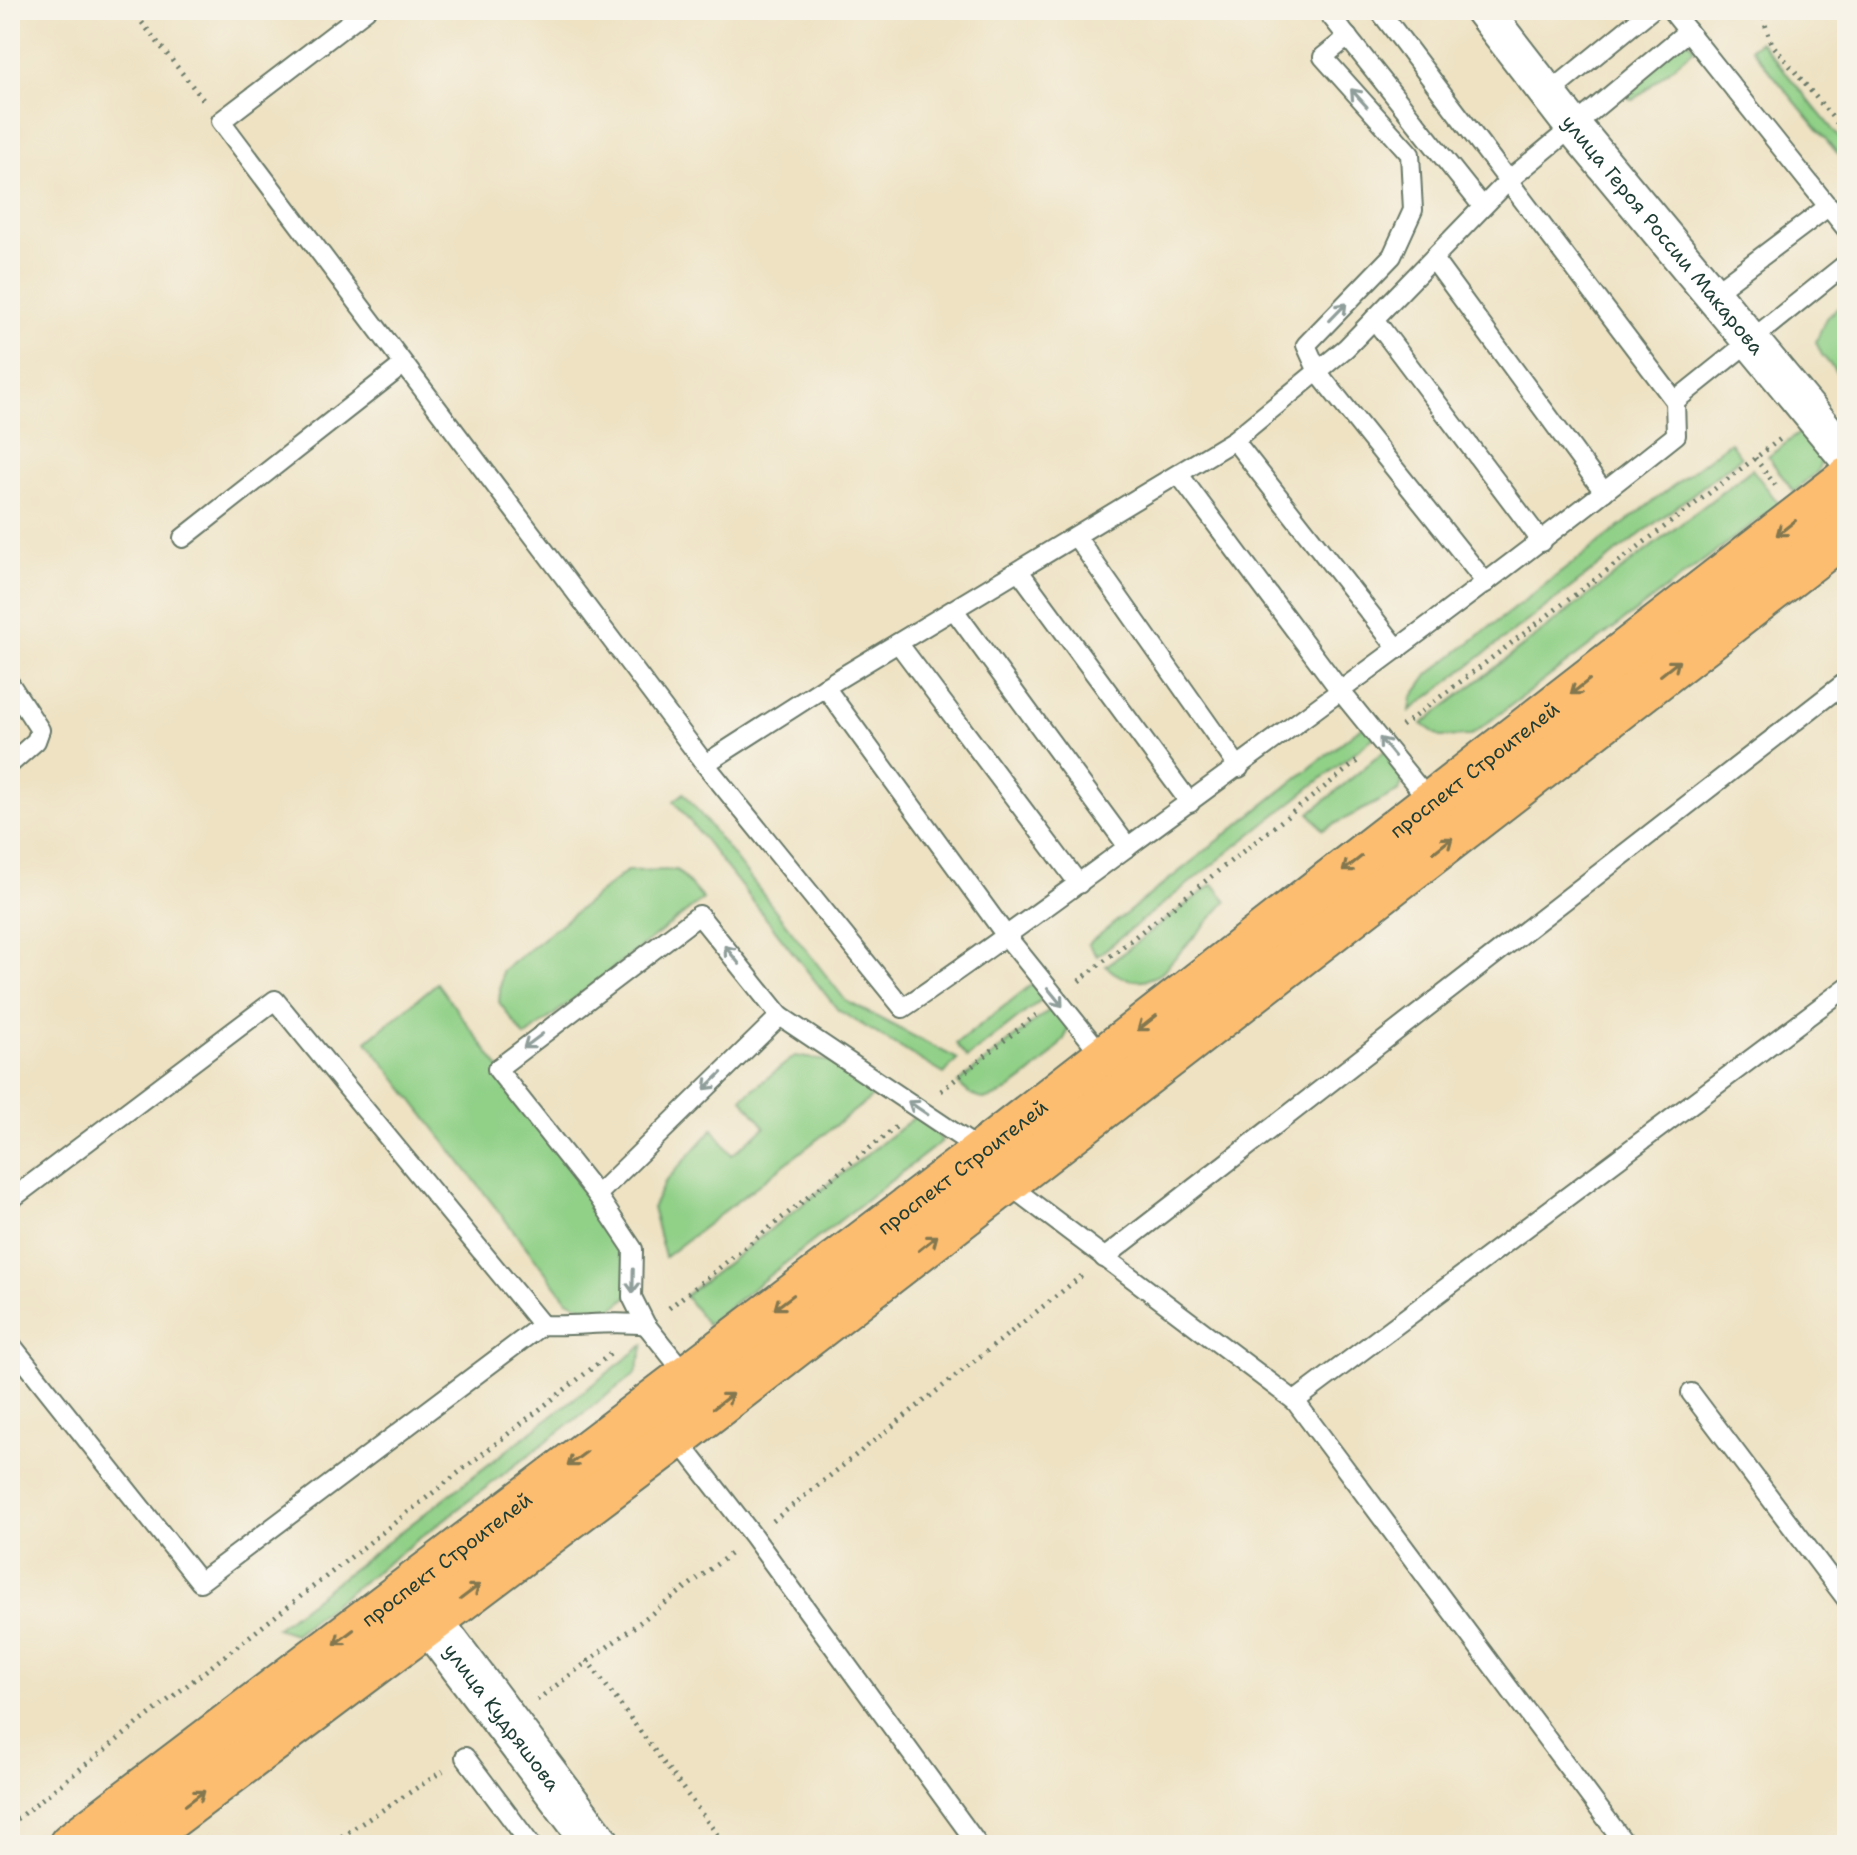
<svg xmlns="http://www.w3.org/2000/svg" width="1857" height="1855" viewBox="0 0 1857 1855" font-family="'Shantell Sans',sans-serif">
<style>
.green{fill:#90d087;stroke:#58865e;stroke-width:2}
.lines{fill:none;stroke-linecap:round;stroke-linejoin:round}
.service-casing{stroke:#677766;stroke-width:22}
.minor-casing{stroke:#677766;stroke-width:40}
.tertiary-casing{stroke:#677766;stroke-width:48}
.primary-casing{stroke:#677766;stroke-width:48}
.path{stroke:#677766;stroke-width:5;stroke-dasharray:2 6;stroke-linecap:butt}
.service{stroke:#fff;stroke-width:18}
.minor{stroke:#fff;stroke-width:36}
.tertiary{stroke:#fff;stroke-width:44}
.primary{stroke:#fcbd6f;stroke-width:44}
.oneway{stroke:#8f9e9a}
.oneway2{stroke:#82774f}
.labels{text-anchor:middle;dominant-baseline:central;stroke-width:7;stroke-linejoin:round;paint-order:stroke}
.street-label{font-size:20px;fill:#1f3d34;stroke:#f7f3e8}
</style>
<rect width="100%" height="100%" fill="#f7f3e8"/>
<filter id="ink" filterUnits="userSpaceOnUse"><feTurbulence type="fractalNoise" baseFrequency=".0125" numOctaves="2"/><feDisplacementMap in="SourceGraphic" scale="16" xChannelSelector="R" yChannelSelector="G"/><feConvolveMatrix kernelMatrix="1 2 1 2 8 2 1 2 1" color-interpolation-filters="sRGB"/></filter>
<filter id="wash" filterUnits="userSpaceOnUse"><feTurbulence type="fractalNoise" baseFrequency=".006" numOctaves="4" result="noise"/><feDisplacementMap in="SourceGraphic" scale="32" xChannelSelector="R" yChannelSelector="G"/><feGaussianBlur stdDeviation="1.8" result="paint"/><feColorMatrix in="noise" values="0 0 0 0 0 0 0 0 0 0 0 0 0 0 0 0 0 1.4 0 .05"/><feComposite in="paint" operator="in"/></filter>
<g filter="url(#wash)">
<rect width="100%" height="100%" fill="#eee2c3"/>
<!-- green -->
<g class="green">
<polygon points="1685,37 1695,48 1635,99 1630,99 1624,92"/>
<polygon points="1760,41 1847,147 1847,165 1751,48"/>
<polygon points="1847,300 1847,379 1844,381 1822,355 1816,342 1826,318"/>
<polygon points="1807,427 1822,460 1817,472 1794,492 1768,457"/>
<polygon points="1730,442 1741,457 1410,711 1412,698 1429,674"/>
<polygon points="1752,469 1779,504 1470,736 1441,737 1422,724"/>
<polygon points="1373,718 1383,730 1097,956 1088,944"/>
<polygon points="1394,743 1405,774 1399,791 1323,830 1310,813"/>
<polygon points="684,793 846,1001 958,1059 944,1074 838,1010 674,801"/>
<polygon points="677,870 703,899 525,1037 499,1002 502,971 627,871"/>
<path d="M1213,884L1227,901L1160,974C1140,985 1123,982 1106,966Z"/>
<polygon points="1044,975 1055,989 967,1058 956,1044"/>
<polygon points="437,983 628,1243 632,1292 606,1316 567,1300 367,1041"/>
<path d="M1063,999C1067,1009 1070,1019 1068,1030C1064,1049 1004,1101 984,1099C973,1098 965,1090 958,1083Z"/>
<polygon points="795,1056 833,1062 881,1090 665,1257 652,1208 665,1182 713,1129 732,1155 765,1127 742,1098"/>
<polygon points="920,1113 942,1141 707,1324 685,1296"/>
<polygon points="644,1345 636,1373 294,1634 276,1628"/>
</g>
</g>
<g filter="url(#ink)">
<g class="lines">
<!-- service casing -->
<g class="service-casing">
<g id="service">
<path d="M366,10L221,121L705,764L903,1008C980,956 1054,901 1129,846C1313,711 1498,577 1676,435L1675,401L1847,263"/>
<polyline points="1326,10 1482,206"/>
<polyline points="1379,10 1675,401"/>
<polyline points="1671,10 1847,230"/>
<polyline points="1348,37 1323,57 1410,154 1413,210 1392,256 1306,345 1319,374 1486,583"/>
<polyline points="1548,94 1651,10"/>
<polyline points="1433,259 1604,492"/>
<polyline points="1712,294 1829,206"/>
<polyline points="1374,319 1542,542"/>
<polyline points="1234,440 1398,649"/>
<polyline points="1180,476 1342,693 1431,803"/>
<polyline points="183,538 403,365"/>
<polyline points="1077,538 1239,768"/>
<polyline points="1019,571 1190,803"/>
<polyline points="954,610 1128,847"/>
<polyline points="898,643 1079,884"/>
<polyline points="10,684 40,730 36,741 10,764"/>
<polyline points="825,687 1007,937 1103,1056"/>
<polyline points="705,764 825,687 1234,440 1346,348 1510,179 1688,31"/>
<polyline points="1006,1183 1295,1401 1626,1845"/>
<polyline points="597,1195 497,1069 699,915 780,1016"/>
<polyline points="10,1200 275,1000 542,1325"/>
<polyline points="1104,1258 1847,681"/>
<path d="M10,1343L200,1582L542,1325C578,1327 611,1320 646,1325"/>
<polyline points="687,1376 646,1325 632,1297 633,1249 597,1195 780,1016 983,1152"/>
<polyline points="1691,1393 1847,1600"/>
<polyline points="1295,1401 1847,987"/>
<polyline points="676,1437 753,1536 978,1845"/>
<polyline points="465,1757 531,1845"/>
</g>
</g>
<!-- minor casing -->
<g class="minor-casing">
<g id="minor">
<path id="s1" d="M1483,10L1572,125L1847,457"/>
</g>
</g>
<!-- tertiary casing -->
<g class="tertiary-casing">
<g id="tertiary">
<path id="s2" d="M407,1591L598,1845"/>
</g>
</g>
<!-- primary casing -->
<g class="primary-casing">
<g id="primary">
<path id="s3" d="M71,1845L983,1152L1847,480"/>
<polyline points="133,1845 676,1437 1847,531"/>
</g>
</g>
<!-- path -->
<g class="path">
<polyline points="132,10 205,102"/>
<polyline points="1760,10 1772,44 1847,135"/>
<polyline points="1755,458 1776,486"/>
<polyline points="1402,726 1783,437"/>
<polyline points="1079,981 1360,759"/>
<polyline points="941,1091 1036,1015"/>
<polyline points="669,1308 896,1127"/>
<polyline points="773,1521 1084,1274"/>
<polyline points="587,1660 725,1845"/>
<polyline points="537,1700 733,1552"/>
<polyline points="10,1824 614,1351"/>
<polyline points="328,1845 443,1771"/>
</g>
<!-- service -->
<use href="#service" class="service"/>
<!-- minor -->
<use href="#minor" class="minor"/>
<!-- tertiary -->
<use href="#tertiary" class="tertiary"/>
<!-- primary -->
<use href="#primary" class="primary"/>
</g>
<!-- one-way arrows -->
<defs><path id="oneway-shaft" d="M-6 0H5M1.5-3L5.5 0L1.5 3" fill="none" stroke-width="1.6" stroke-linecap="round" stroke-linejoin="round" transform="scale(2)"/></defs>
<g class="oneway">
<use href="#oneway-shaft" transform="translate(1359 98) rotate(-132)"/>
<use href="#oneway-shaft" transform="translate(1338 312) rotate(-46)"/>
<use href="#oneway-shaft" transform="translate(1387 747) rotate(-129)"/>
<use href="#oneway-shaft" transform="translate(732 955) rotate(-129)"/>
<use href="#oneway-shaft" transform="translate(1055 997) rotate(51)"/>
<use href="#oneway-shaft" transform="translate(533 1041) rotate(143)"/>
<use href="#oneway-shaft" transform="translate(713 1081) rotate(136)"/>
<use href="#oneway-shaft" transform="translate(918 1108) rotate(-146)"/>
<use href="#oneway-shaft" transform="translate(633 1281) rotate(91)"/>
</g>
<g class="oneway2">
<use href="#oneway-shaft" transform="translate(1786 528) rotate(142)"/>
<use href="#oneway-shaft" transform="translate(1670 668) rotate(-38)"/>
<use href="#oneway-shaft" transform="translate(1580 687) rotate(142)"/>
<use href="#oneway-shaft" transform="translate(1443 845) rotate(-38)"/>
<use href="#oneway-shaft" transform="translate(1352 864) rotate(142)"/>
<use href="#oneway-shaft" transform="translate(1147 1023) rotate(142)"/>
<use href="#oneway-shaft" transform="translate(928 1243) rotate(-38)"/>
<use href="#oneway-shaft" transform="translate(784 1302) rotate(143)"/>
<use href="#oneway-shaft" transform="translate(723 1401) rotate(-38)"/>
<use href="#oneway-shaft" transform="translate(577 1459) rotate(143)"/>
<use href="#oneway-shaft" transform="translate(470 1592) rotate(-37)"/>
<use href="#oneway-shaft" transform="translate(344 1637) rotate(143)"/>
<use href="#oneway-shaft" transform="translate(195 1798) rotate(-37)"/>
</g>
</g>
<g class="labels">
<!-- street labels -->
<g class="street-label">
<text stroke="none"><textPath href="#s1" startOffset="288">улица Героя России Макарова</textPath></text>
<text stroke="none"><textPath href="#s3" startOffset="1768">проспект Строителей</textPath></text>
<text stroke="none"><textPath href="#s3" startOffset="1120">проспект Строителей</textPath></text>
<text stroke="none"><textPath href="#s3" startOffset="472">проспект Строителей</textPath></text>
<text stroke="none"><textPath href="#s2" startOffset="158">улица Кудряшова</textPath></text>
</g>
</g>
<!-- margin -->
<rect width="1857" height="1855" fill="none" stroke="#f7f3e8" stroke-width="40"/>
</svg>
